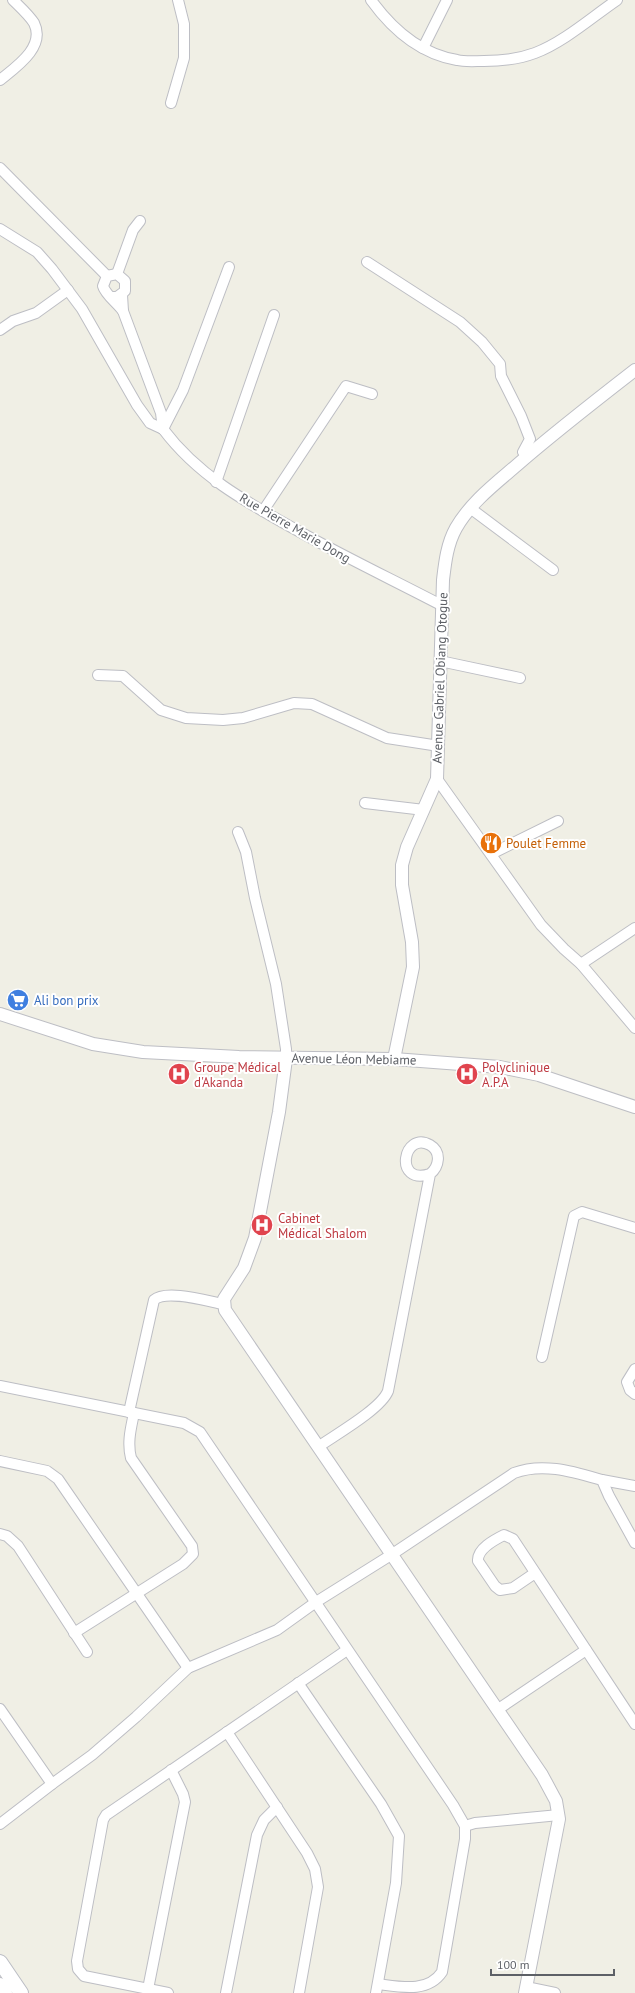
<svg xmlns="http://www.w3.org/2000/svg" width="635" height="1993" viewBox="0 0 635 1993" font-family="'PT Sans',sans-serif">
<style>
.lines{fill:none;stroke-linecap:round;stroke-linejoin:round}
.minor-casing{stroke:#bdbec4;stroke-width:12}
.tertiary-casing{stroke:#bdbec4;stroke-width:14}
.secondary-casing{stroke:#bbbdc4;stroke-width:16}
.minor{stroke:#fff;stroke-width:10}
.tertiary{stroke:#fff;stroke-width:12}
.secondary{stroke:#fff;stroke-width:14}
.labels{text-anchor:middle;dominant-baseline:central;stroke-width:4;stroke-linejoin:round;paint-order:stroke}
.street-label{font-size:13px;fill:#5d6066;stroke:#fff}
.food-label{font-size:13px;fill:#c56008;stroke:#fff;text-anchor:start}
.shop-label{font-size:13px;fill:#366cbe;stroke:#fff;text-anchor:start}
.health-label{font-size:13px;fill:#be3a42;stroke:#fff;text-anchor:start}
</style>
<rect width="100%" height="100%" fill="#f0efe5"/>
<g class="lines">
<!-- minor casing -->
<g class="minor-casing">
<g id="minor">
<path d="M371,0C392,29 421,54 457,60C465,62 475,61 484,61C501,61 519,59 535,53C564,42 592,17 617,0"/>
<polyline points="423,48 447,0"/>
<path d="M0,80C16,67 46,47 34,23C29,15 20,7 13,0"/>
<polyline points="171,103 184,58 184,24 178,0"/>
<polyline points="0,168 107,276"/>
<polyline points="0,229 37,252 52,269 82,309 137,405 150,423 163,429"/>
<polyline points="367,262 460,322 482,342 500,364 501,376 521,416 530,439 523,452 527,457"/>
<polyline points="117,274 133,230 140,221"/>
<polyline points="122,295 123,311 161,413 163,429"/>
<path d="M112,297H117L125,291V281L117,274L107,276L103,286C105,294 117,303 123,311"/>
<polyline points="0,330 13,321 36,313 68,290"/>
<path d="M163,429C199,477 248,503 300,532C347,558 395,581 443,606"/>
<polyline points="163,429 183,390 229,267"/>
<polyline points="216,482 274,315"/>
<polyline points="470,508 553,570"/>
<polyline points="263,511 346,386 372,394"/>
<polyline points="440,661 520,678"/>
<polyline points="98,675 123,676 161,710 186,718 223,720 243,718 294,703 312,704 387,738 439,746"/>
<polyline points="437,779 541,925 564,949 581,964 635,1028"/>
<polyline points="365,803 424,810"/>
<polyline points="238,832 246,852 255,898 276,984 286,1049 286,1059"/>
<polyline points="491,854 558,821"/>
<polyline points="581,964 635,928"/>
<polyline points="542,1357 574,1216 582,1212 635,1228"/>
<polyline points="635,1369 627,1382 630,1390 635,1394"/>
<path d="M0,1386L184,1423L200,1432L453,1805L465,1826V1839L442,1972C428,1993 401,1987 378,1984"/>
<path d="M129,1412L154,1300C166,1289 207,1301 223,1304"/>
<path d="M318,1447C335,1435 381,1409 388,1391L430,1174C439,1167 442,1152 430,1145C403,1130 393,1186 430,1174"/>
<polyline points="0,1461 47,1471 58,1479 188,1668"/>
<polyline points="602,1480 635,1486"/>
<polyline points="0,1534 7,1536 18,1546 87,1652"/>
<path d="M535,1573L513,1588L500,1590L495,1586L478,1561C477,1549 494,1540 504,1535L513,1539L635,1724"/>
<path d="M74,1633L183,1564L193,1554L192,1546L131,1458C127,1442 131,1428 134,1413"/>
<polyline points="298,1683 381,1804 399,1836 396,1883 376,1993"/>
<path d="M0,1709L52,1784L92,1755L136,1717L188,1668L277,1630L316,1602L391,1555L514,1473C543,1462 574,1472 602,1480L609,1496L635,1543"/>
<polyline points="497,1710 586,1650"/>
<polyline points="227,1732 307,1853 315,1869 318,1887 299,1993"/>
<polyline points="0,1824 52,1784"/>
<polyline points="465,1826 475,1823 559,1815"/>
<polyline points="526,1987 555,1993"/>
<polyline points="148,1989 185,1802 183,1794 171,1770"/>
<polyline points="168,1993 84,1976 78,1969 77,1961 103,1820 106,1815 347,1650"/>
<polyline points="226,1993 257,1835 264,1820 277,1807"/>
</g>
</g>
<!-- tertiary casing -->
<g class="tertiary-casing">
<g id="tertiary">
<polyline points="0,1014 93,1044 143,1052 239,1057 394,1059 500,1067 539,1075 635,1107"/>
<polyline points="286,1059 279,1112 255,1238 244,1268 224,1299 225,1310 542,1775 556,1801 559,1819 525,1993"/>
<path d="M394,1059L413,967L412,942L402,885V865L407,847L437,779L443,580C445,563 447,544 456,528C471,502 495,484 517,465C555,432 595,401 635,370"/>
</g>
</g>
<!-- secondary casing -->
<g class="secondary-casing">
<g id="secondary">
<polyline points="0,1962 21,1993"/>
<polyline points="0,1985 5,1993"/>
</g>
</g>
<!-- minor -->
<use href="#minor" class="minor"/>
<!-- tertiary -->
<use href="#tertiary" class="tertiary"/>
<!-- secondary -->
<use href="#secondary" class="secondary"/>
</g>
<!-- icons -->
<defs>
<g id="restaurant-disc" transform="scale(1.15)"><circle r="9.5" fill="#e8710a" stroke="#fff"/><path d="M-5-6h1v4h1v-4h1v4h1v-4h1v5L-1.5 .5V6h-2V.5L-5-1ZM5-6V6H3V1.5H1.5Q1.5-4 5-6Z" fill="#fff"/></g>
<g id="supermarket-disc" transform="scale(1.15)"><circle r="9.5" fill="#3f7fe0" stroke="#fff"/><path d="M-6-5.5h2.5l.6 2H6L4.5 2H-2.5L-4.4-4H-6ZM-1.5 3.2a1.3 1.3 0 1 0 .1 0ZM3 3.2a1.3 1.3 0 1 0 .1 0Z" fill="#fff"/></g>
<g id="hospital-disc" transform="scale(1.15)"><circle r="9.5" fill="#e0444e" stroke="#fff"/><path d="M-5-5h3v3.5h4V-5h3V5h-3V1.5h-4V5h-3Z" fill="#fff"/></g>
</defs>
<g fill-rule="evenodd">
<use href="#restaurant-disc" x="491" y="843"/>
<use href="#supermarket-disc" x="18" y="1000"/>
<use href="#hospital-disc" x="179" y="1074"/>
<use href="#hospital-disc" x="467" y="1074"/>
<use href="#hospital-disc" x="262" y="1225"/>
</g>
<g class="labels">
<!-- street labels -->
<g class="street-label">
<text transform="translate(295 528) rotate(30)">Rue Pierre Marie Dong</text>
<text transform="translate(440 678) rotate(-88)">Avenue Gabriel Obiang Otogue</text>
<text transform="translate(354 1059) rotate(1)">Avenue Léon Mebiame</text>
</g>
<!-- food labels -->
<g class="food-label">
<text x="506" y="843">Poulet Femme</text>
</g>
<!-- shop labels -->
<g class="shop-label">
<text x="34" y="1000">Ali bon prix</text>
</g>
<!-- health labels -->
<g class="health-label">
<text x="194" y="1067">Groupe Médical<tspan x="194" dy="15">d'Akanda</tspan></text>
<text x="482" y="1067">Polyclinique<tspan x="482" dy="15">A.P.A</tspan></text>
<text x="278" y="1218">Cabinet<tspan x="278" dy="15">Médical Shalom</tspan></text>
</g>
</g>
<!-- scale -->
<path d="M491 1969v6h123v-6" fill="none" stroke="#5d6066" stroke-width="2"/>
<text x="497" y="1969" font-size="12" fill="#5d6066" stroke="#ffffff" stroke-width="3" paint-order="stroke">100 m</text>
</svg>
